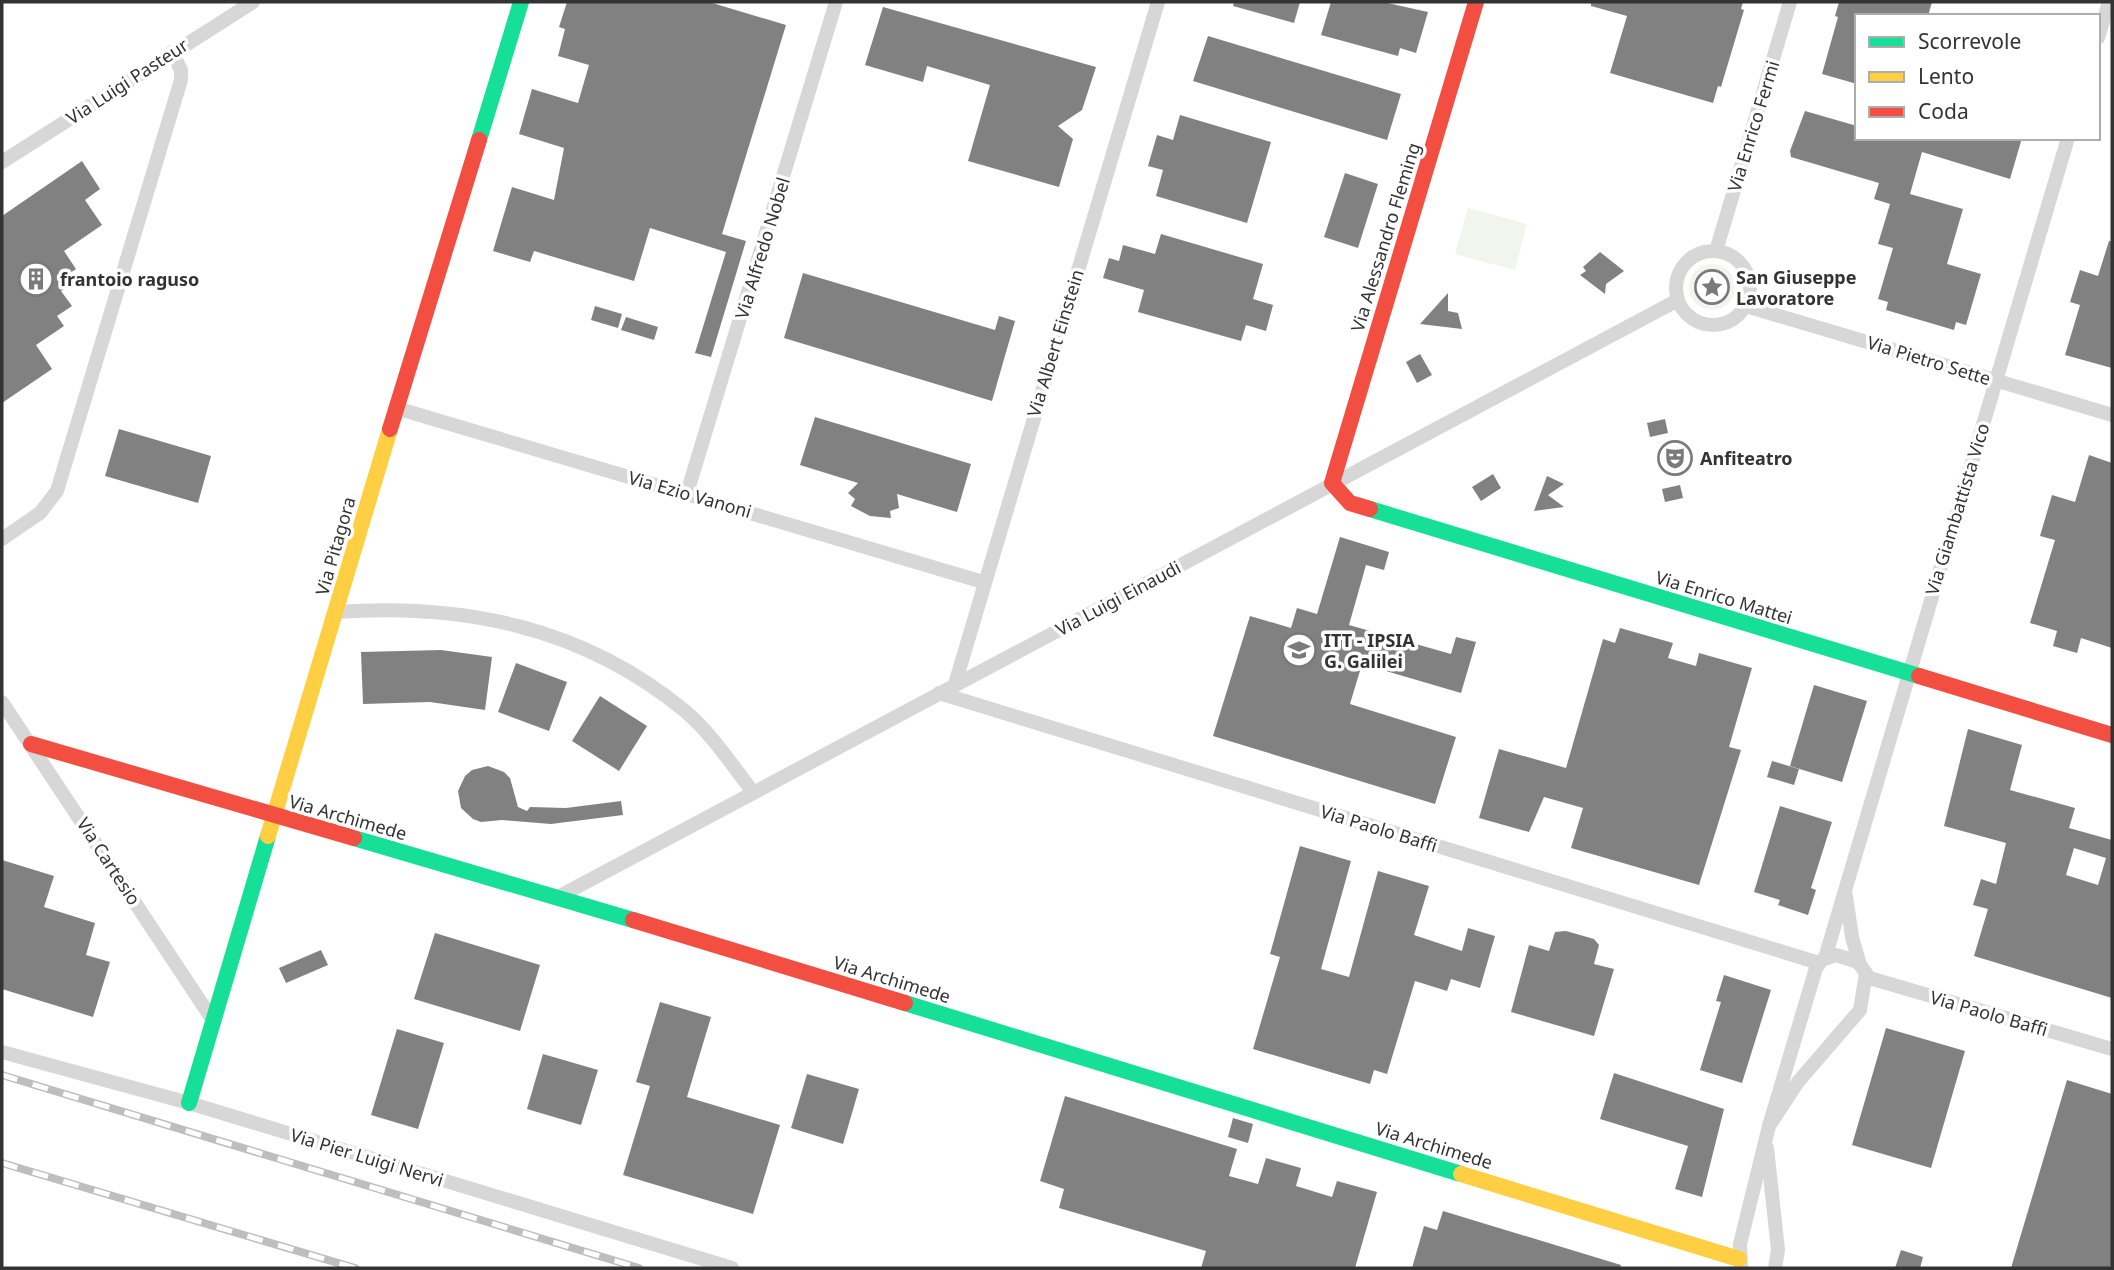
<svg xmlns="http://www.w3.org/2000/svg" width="2114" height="1270" viewBox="0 0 2114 1270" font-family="'Noto Sans',sans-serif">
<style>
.green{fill:#f1f5ed}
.building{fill:#818181;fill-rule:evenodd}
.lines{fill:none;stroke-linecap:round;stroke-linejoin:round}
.street{stroke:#d7d7d7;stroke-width:14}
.fast{stroke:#16e098;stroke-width:16}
.slow{stroke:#ffcf43;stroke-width:16}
.jam{stroke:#f24e42;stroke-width:16}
.rail-casing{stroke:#bebebe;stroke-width:8}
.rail{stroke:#fff;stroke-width:5;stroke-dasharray:16;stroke-linecap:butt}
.labels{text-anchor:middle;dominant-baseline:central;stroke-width:7;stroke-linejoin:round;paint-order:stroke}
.street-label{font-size:18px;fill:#333;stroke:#fff}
.poi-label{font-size:18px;font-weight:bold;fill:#333;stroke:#fff;text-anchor:start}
</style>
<rect width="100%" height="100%" fill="#fff"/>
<!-- green -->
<g class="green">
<polygon points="1468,208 1527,224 1515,270 1455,254"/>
<circle cx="1712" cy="287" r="23"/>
</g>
<!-- building -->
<g class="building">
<polygon points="567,2 709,2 786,25 722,234 746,241 711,357 695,353 726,252 650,228 634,281 534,251 530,262 493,251 512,187 554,200 564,148 519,134 532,89 578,103 589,65 558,56 565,29 559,27"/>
<polygon points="1234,2 1300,2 1294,23 1233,6"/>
<polygon points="1331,2 1383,2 1428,12 1416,53 1400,48 1398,56 1321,35"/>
<polygon points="1591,2 1743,2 1741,9 1744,10 1721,87 1718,86 1713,103 1610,73 1627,16 1591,6"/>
<polygon points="1839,2 1932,2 1928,16 1857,16 1857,84 1822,74 1838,17 1835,16"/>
<polygon points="883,7 1096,67 1082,110 1058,126 1073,139 1059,187 968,161 990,85 927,66 923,82 865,65"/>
<polygon points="1208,36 1401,94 1387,140 1193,81"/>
<polygon points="1805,111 1857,126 1857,138 2022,138 2010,179 1922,152 1910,194 1963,209 1947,264 1981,274 1966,325 1956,322 1954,330 1886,310 1888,302 1878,299 1893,248 1878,244 1890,204 1874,199 1879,183 1791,157 1790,151"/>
<polygon points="1180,115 1271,142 1247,223 1156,196 1163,170 1148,166 1157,135 1173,140"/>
<polygon points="82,161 100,189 85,200 102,225 64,251 76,269 67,275 73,283 61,291 72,306 57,316 64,326 36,345 52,369 2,403 2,216"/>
<polygon points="1345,173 1378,184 1358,248 1324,237"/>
<polygon points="1161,234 1263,264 1253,299 1273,305 1266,331 1246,325 1241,341 1138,312 1144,290 1103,278 1109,258 1119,261 1123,245 1155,254"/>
<polygon points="2109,241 2112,241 2112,368 2065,355 2080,305 2070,302 2080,270 2098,276"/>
<polygon points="1600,252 1624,271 1606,284 1605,294 1580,275 1586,271 1583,267"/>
<polygon points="803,273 995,330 999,316 1015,321 992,401 784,338"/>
<polygon points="1448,293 1448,311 1458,313 1462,329 1420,324"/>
<polygon points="595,306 622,314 618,328 591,320"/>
<polygon points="626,317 658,327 654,340 621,330"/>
<polygon points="1420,354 1432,375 1417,383 1406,362"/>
<polygon points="815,417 971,464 957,512 897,494 899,508 890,511 891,518 870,516 851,506 855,499 848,493 858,483 800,465"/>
<polygon points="1665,419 1668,433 1650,437 1647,423"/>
<polygon points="119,429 211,456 198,503 105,476"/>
<polygon points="2089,455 2112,463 2112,648 2081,638 2077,653 2053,646 2057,631 2030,623 2055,540 2040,536 2052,495 2075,502"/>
<polygon points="1493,474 1501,488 1481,501 1472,487"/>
<polygon points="1547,476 1564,484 1548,495 1564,507 1534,511"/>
<polygon points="1680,485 1683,498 1665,502 1662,489"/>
<polygon points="1340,537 1389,552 1384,570 1366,565 1349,625 1451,654 1456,637 1476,642 1461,693 1362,664 1350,704 1456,737 1435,804 1213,736 1250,616 1291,628 1297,608 1317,614"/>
<polygon points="1620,628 1673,643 1668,658 1696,666 1699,653 1752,668 1729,747 1741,750 1699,885 1571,848 1583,808 1544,797 1529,832 1479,818 1499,749 1566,768 1603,639 1615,643"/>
<polygon points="441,650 492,657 485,710 430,702 363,704 361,652"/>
<polygon points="516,663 567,682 549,731 498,712"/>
<polygon points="1814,685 1867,701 1842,782 1790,766"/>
<polygon points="600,696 647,726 619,771 572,741"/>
<path d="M1968,729L2022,745L2010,790L2075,808L2069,828L2112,840V998L1974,956L1988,909L1973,905L1981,879L1996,884L2006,843L1944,826ZM2074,848L2106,858L2098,885L2066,875Z"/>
<polygon points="1772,761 1799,769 1794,785 1767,777"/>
<polygon points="488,766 504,772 510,778 518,807 527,811 530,807 566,808 621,801 623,815 551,824 502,820 481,822 473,819 461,808 458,791 465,776 472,770"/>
<polygon points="1780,806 1832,822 1811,888 1816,890 1808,915 1778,905 1780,900 1754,892"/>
<polygon points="1300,846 1351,861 1321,969 1349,977 1378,871 1429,886 1414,935 1462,951 1468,928 1495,936 1480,988 1451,979 1447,991 1415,981 1387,1074 1374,1070 1370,1084 1253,1049 1280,957 1270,954"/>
<polygon points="2,860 54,876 44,907 95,923 86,955 110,962 93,1017 2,989"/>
<polygon points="1566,931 1594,939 1599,945 1594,964 1614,969 1594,1036 1511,1012 1529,945 1549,951 1555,932"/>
<polygon points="435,933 540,965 520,1031 414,999"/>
<polygon points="321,950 328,965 286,983 279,968"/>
<polygon points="1724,975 1771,990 1742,1083 1700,1070 1721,1002 1716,1001"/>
<polygon points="660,1002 711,1017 687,1097 780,1125 753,1214 623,1175 650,1086 636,1082"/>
<polygon points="1886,1028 1965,1051 1931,1168 1852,1145"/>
<polygon points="397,1029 444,1043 418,1129 371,1115"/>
<polygon points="543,1054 598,1070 581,1125 527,1109"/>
<polygon points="1614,1073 1724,1109 1702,1197 1675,1189 1688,1146 1600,1119"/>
<polygon points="807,1074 859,1089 843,1144 791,1128"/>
<polygon points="2067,1080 2112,1094 2112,1268 2011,1268"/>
<polygon points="1065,1096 1237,1149 1229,1176 1258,1184 1266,1158 1301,1168 1296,1186 1332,1197 1337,1181 1377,1192 1355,1268 1201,1268 1206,1251 1059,1208 1064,1189 1040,1181"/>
<polygon points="1233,1118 1253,1124 1248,1143 1228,1137"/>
<polygon points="1443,1211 1621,1265 1620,1268 1412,1268 1424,1226 1437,1230"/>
<polygon points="1901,1250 1923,1257 1920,1268 1895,1268"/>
</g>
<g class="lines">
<!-- street -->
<g class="street">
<polyline points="2098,38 2109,2"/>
<polyline points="2,162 253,2"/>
<polyline points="1716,251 1790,2"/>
<circle cx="1713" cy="288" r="37"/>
<polyline points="1746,306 2112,415"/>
<polyline points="396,408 983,582"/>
<polyline points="687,493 836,2"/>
<polyline points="2,539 40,513 57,491 181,80 181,70 172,52"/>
<path d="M336,612C464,603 583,627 685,711C711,733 732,765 753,792"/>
<polyline points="955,684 1158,2"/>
<polyline points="939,693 1819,963"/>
<polyline points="2,702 214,1022"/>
<polyline points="1846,896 1852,937 1860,965"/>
<polyline points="558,897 1678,300"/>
<polygon points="1836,955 1858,962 1866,973 1860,1010 1798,1082 1769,1126 1816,968 1822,960"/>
<polyline points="1825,958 2068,138"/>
<polyline points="1866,977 2112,1049"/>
<polyline points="2,1052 189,1103 732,1268"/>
<polyline points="1767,1148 1778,1250 1775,1268"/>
<polyline points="1741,1267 1740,1244 1769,1126"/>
</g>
<!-- fast -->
<g class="fast">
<polyline points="479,140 521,2"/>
<polyline points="1370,509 1919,676"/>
<polyline points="354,838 633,920"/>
<polyline points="905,1003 1461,1174"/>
<polyline points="189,1103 268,836"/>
</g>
<!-- slow -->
<g class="slow">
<polyline points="268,836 390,429"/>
<polyline points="1461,1174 1739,1259"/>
</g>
<!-- jam -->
<g class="jam">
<polyline points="390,429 479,140"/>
<polyline points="1370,509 1350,503 1332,483 1476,2"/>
<polyline points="1919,676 2112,735"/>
<polyline points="31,744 354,838"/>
<polyline points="633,920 905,1003"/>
</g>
<!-- rail casing -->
<g class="rail-casing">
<g id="rail">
<polyline points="2,1075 639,1268"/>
<polyline points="2,1163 355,1268"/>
</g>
</g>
<!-- rail -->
<use href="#rail" class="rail"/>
</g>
<!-- icons -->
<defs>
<g id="building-ring" transform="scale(1.75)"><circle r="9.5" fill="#fff" stroke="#7a7a7a" stroke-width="1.5"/><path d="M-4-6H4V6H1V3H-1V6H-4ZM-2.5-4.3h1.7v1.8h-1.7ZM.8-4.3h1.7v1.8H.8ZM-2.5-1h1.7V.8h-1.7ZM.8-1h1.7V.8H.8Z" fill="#7a7a7a"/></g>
<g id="sight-ring" transform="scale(1.75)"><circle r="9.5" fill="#fff" stroke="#7a7a7a" stroke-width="1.5"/><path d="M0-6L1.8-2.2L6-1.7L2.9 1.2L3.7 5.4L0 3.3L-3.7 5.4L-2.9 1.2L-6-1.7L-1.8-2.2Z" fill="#7a7a7a"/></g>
<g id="theatre-ring" transform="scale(1.75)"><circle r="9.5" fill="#fff" stroke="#7a7a7a" stroke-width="1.5"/><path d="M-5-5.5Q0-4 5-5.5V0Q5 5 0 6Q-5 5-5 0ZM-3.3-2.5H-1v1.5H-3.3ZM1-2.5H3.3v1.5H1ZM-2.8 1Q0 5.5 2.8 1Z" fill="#7a7a7a"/></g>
<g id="school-ring" transform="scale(1.75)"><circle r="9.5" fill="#fff" stroke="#7a7a7a" stroke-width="1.5"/><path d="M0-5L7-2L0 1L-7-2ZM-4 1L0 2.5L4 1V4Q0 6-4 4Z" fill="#7a7a7a"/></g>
</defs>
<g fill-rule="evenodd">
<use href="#building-ring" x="36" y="279"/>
<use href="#sight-ring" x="1712" y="287"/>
<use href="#theatre-ring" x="1675" y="458"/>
<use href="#school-ring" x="1299" y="650"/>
</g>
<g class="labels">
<!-- street labels -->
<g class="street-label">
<text transform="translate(127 81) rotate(-33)">Via Luigi Pasteur</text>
<text transform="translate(1753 126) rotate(-73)">Via Enrico Fermi</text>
<text transform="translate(1385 237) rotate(-73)">Via Alessandro Fleming</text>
<text transform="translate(762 248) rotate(-73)">Via Alfredo Nobel</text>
<text transform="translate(1055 343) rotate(-73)">Via Albert Einstein</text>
<text transform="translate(1929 360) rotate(17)">Via Pietro Sette</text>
<text transform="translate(690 494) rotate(16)">Via Ezio Vanoni</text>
<text transform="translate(1957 509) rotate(-73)">Via Giambattista Vico</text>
<text transform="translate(335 546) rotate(-74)">Via Pitagora</text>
<text transform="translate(1724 597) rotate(17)">Via Enrico Mattei</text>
<text transform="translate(1118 598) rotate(-28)">Via Luigi Einaudi</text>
<text transform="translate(348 817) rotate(16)">Via Archimede</text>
<text transform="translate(1379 828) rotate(17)">Via Paolo Baffi</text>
<text transform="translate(109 861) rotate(57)">Via Cartesio</text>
<text transform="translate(892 979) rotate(17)">Via Archimede</text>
<text transform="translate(1989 1013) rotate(16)">Via Paolo Baffi</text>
<text transform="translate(1434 1145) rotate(17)">Via Archimede</text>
<text transform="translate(367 1157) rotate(17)">Via Pier Luigi Nervi</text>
</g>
<!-- poi labels -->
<g class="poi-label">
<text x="1736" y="277">San Giuseppe<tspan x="1736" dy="21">Lavoratore</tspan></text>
<text x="60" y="279">frantoio raguso</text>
<text x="1700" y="458">Anfiteatro</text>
<text x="1324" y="640">ITT - IPSIA<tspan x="1324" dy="21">G. Galilei</tspan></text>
</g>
</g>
<!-- border -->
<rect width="2114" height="1270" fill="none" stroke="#333333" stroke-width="7"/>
<!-- legend -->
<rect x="1855" y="14" width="245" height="126" fill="#ffffff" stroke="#adadad" stroke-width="2"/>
<rect x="1869" y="37" width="35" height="10" fill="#16e098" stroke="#adadad" stroke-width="2"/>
<text x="1918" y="49" font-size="21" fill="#333333">Scorrevole</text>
<rect x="1869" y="72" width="35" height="10" fill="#ffcf43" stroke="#adadad" stroke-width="2"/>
<text x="1918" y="84" font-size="21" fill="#333333">Lento</text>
<rect x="1869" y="107" width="35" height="10" fill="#f24e42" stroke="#adadad" stroke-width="2"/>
<text x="1918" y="119" font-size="21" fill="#333333">Coda</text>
</svg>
